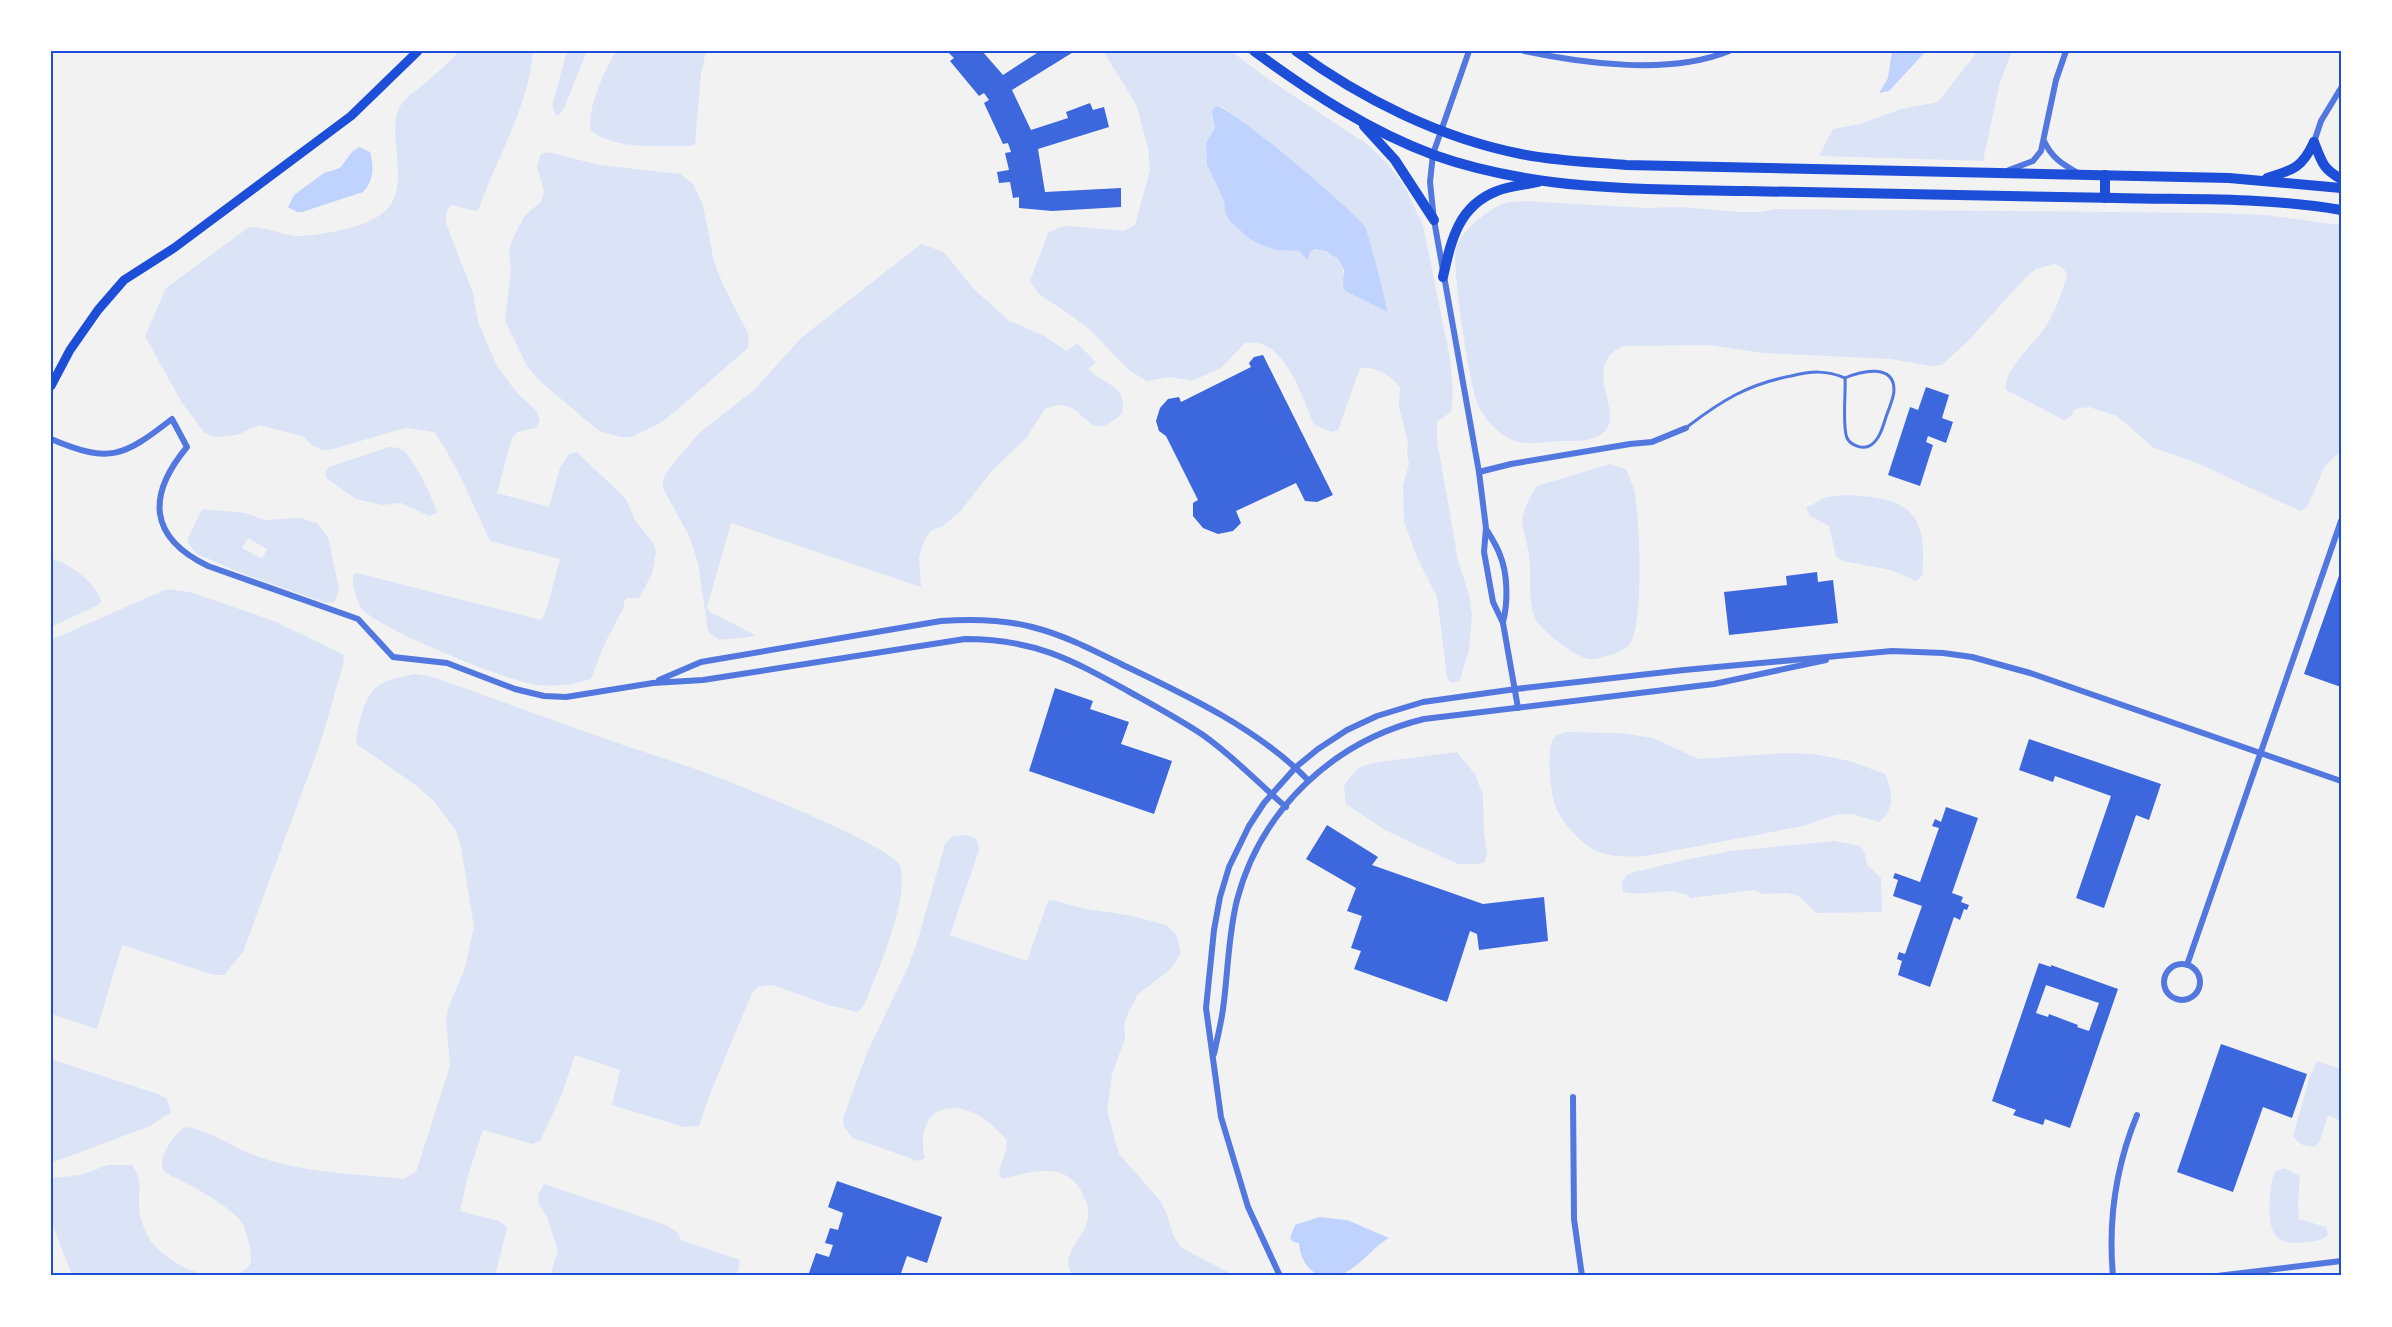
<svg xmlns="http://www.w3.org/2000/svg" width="2392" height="1327" viewBox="0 0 2392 1327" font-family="Ubuntu,sans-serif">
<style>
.green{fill:#dbe4f7;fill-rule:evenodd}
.water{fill:#bfd3fe}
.building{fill:#3d67dc;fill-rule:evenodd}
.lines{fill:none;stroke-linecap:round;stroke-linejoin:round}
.service{stroke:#5277de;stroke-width:3}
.minor{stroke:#5277de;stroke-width:6}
.secondary{stroke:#1d4ed8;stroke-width:9}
.primary{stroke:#1d4ed8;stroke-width:10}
.neatline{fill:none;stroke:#1d4ed8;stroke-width:2}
</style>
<rect width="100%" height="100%" fill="#f2f2f2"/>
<!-- green -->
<g class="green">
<path d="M459,51H533C530,103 496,159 479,208L475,211L451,205L447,211L446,223L473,293L478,322L497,366L517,393L537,411L540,421L536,428L518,432L512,438L497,493L549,507L560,468L569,454L577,452L626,499L635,520L653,543L656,552L652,574L639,598H627L624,601V607L604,645L591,679C573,685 556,687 537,685C509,682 380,629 363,610C356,602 352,585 353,575L357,573L541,620L545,614L560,559L490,541C472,503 458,466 434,432L405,428L333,449L323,450L313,446L302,436L259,425L237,435L215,437L204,432L182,403L145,336L166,288L249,227C266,226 282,236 299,236C323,235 373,227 389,207C397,197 398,183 398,172C398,154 391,123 399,108C405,96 419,89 429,80C439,71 450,61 459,51Z"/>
<polygon points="567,51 587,51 564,108 559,115 556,115 553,108 553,102"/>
<path d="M616,51H706L701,74L695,144L691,146C660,146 617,150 591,131C586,109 605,70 616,51Z"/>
<path d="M1103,51H1231L1271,81L1367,144L1386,162L1403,184L1423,225L1450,358L1453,392L1451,412L1437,422V440L1458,560L1469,595L1472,615L1469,650L1459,682H1450L1447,678L1437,597L1417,557L1404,522L1403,486L1409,464L1407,455L1408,442L1399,407L1400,387C1392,376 1375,366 1360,368L1338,430L1332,432L1314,425C1302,396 1284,336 1245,343L1221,368L1192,381L1170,377L1147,381L1130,371L1086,326L1039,294L1030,281L1048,233L1060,227L1069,226L1124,231L1135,225L1150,170L1148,148L1136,104ZM1221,106L1255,131L1329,193L1365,228L1387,312L1345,291C1344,267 1342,253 1315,249L1311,251L1307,260L1299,251L1275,250L1259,244L1247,237L1229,220L1225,213L1224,201L1207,165L1206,145L1214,130Z"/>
<polygon points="1978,51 2012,51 2000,82 1983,161 1819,156 1833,129 1860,124 1901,109 1938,102"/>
<polygon points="549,152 599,165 680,174 692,183 703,205 714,262 724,287 749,335 748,348 672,414 660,423 631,437 621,437 599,431 542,383 527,366 505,321 511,272 509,253 511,242 525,215 541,202 544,191 537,166 541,154"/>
<path d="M1523,201L1646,208L1682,207L1739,212H1760L1775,209L2216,213L2265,215L2341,225V451L2325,466L2307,507L2300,511L2195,462L2154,448L2117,416L2089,407L2075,409L2070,417L2064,420L2006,390C2002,371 2035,343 2045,327C2055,313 2063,291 2067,274L2063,268L2055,264L2036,269L2026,277L1968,341L1942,365L1930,366L1891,359L1764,353L1707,345L1623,346C1578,367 1628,414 1602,434C1592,442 1573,441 1562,441C1546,442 1526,446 1512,440C1497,433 1485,420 1478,405C1470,388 1451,264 1456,248C1461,231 1488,209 1505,203C1510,201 1517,202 1523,201Z"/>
<path d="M921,244L944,252L973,288L1008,320L1044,336L1067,351L1077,343L1096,362L1088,369C1104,385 1128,385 1122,413C1087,447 1088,405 1059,405C1055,405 1049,408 1045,409L1027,437L990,473L960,512L943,526L931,531L925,539L919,557L921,587L731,523L707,607L710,612L757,636L719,640L708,631L698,563L689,536L663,488V480L668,470L699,433L754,390L801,338Z"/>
<path d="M389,447C394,447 399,448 403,450C414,459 434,500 437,513L429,516L401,503L382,505L356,499L326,478V471L329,467Z"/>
<path d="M1610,464L1626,469C1629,476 1632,483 1634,490C1640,516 1644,623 1630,644C1624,652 1599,660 1589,659C1575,657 1540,630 1535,618C1528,601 1531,582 1530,564C1527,524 1511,527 1537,486Z"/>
<path d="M1845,495C1906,497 1929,510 1922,576L1916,581L1891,570L1843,561L1836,556L1829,526L1810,516L1806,508L1826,497Z"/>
<path d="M202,509L246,513L264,520L300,518L317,523L328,537L336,574L339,591L334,602L326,603L246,575L197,554L188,543V538ZM248,538L267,549L262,559L242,548Z"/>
<path d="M51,558C69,564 96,582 101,601L98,605L51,627Z"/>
<polygon points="167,589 190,592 274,621 344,655 343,665 321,741 243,952 224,975 214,975 122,945 97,1029 51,1014 51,640"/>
<path d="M414,674L429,676C478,692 526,711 575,728C618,744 661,757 704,772C732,782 894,846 900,866C910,900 877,972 864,1006L857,1012L828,1005L773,985L758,987L752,993L710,1094L699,1126L684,1127L612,1105L620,1070L575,1055L561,1096L540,1141L533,1144L483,1130L469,1172L460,1211L499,1221L507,1227L496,1273L505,1276H288L285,1274L284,1276H72L51,1220V1180L54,1178L80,1175L108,1165H132C146,1182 135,1200 141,1219C143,1225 146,1234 150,1240C169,1264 210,1286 241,1272C244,1271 248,1266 251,1263C252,1254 247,1231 242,1223C235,1210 196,1188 182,1181C176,1177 167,1176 163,1169C157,1157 176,1133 185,1127C212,1130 236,1150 262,1158C307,1173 357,1174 403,1179L416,1172L450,1066L446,1022L448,1008L465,968L474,927L461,847L456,831L433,800L414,784L358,745L356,740C360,721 363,695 381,684C391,678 404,677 414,674Z"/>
<path d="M1567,732L1620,733L1653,738L1699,759L1783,753L1814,754L1850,761L1885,774C1893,791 1895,810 1879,822L1852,814L1835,815L1803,826L1646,856C1629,857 1607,858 1591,848C1578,840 1564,824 1557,810C1550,795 1547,757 1552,741C1555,735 1561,733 1567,732Z"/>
<polygon points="1457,752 1475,774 1483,795 1484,833 1487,852 1485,862 1479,864 1458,864 1438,855 1387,831 1346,804 1344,785 1359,767 1378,762"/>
<path d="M966,835C976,838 978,839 979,850L950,935L1027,961L1048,901L1053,900L1081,908L1133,916L1166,925L1176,934L1181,953L1171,969L1138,994L1129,1011L1124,1024L1125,1039L1112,1074L1107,1110L1119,1154L1159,1199L1167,1214L1173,1235L1182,1248L1235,1276H1072C1060,1253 1081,1243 1087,1222C1090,1209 1087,1202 1081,1191C1065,1161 1029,1172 1002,1179L999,1170L1006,1151L1007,1140C997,1130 987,1119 974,1113C937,1097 916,1121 925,1158L918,1161L853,1138L844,1127L843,1118L867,1053L907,969L917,943L945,844L952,836Z"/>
<path d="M1834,841L1860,846L1865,854L1867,865L1881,878L1882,912L1816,913L1799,896L1787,893L1763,894L1753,890L1691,898C1673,884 1644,898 1623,892L1622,882L1627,875L1635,872L1684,860L1731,851Z"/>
<polygon points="51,1059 158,1094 166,1098 171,1112 150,1126 51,1163"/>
<path d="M2317,1061L2341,1069V1121L2328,1115L2320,1140L2316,1146C2305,1148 2299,1144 2293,1136L2310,1076Z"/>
<path d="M2284,1168L2300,1176L2298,1202L2299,1219L2326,1227L2328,1235C2322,1241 2315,1241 2307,1242C2267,1249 2269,1222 2270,1195C2271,1186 2271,1180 2275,1172Z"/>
<polygon points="544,1184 666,1225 677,1232 681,1240 740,1260 737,1276 550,1276 558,1251 547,1217 539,1205 538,1195"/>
</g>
<!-- water -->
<g class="water">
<polygon points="1892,51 1926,51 1889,91 1879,93 1888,78"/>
<path d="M1216,106C1232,107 1353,210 1365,227C1368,232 1387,305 1387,312L1345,291L1343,284L1344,270L1338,259L1326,251L1315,249L1311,251L1307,260L1299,251L1275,250L1259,244L1247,237L1229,220L1225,213L1224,201L1207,165L1206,143L1215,128L1212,111Z"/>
<path d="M359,147L370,152C374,166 374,181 363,192L302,212H297L288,207L294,195L324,173L340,168L352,152Z"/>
<path d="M1319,1217L1347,1220L1389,1238C1367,1250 1347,1287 1317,1274C1305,1268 1300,1255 1299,1243L1293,1242L1290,1238L1295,1225Z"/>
</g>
<!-- building -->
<g class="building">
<polygon points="947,51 982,51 1003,75 1040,51 1075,51 1012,90 1031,130 1068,118 1066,112 1090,103 1093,110 1104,107 1109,127 1038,149 1045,192 1121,188 1121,207 1052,211 1019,208 1019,197 1013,198 1010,182 999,183 997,172 1009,170 1005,153 1011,152 1008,143 1003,144 984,103 989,100 984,93 979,96 950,61 954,58"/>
<polygon points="1263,355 1333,495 1317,502 1305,501 1296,483 1236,511 1241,523 1233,531 1218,534 1203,528 1193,516 1193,503 1198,500 1166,436 1159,431 1156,421 1160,408 1168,399 1179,397 1181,402 1251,367 1249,363 1254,357"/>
<polygon points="1926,387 1949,395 1942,418 1953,422 1946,443 1928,436 1926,442 1933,445 1920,486 1888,475 1910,407 1918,410"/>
<polygon points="2341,570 2341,687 2304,674"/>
<polygon points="1817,572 1818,582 1833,580 1838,623 1729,635 1724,592 1787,585 1786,576"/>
<polygon points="1055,688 1093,701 1090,709 1129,722 1121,744 1172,761 1154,814 1029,771"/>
<polygon points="2029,739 2161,784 2149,820 2136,815 2104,908 2076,898 2111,796 2055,776 2053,782 2019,770"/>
<polygon points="1946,807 1978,818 1952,893 1963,897 1961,902 1969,905 1967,910 1964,909 1960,920 1954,917 1930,987 1898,975 1902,961 1897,959 1899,952 1905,954 1922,906 1893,896 1898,880 1893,878 1895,873 1920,882 1939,828 1932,826 1935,819 1941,822"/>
<polygon points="1327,825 1378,857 1372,865 1483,904 1544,897 1548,941 1479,950 1477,934 1470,931 1447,1002 1354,969 1361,951 1351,948 1362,916 1347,911 1356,888 1306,859"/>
<path d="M2039,963L2051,967V965L2118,989L2070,1128L2045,1119L2043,1125L2013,1115L2016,1110L1992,1101ZM2046,985L2099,1003L2089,1031L2077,1027L2078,1025L2049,1014L2048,1017L2036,1013Z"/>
<polygon points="2221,1044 2307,1074 2292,1118 2263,1107 2233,1192 2177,1172"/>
<polygon points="837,1181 942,1217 927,1263 907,1256 900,1276 817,1276 809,1273 816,1253 829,1257 833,1245 825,1243 830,1228 838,1230 843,1213 828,1207"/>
</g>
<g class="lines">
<!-- service -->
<path class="service" d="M1687,427C1721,401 1748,384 1791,376C1811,371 1826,370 1845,378C1861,371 1894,363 1894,390C1894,398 1889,408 1886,417C1883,426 1880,439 1871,445C1864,450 1851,446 1847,438C1842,426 1846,393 1845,378"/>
<!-- minor -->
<g class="minor">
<polyline points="1469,51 1433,154 1430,182 1434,220 1479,472 1486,528 1484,552 1493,602 1503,623 1518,708"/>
<path d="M1524,51C1584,64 1671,75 1729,51"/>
<path d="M2044,141C2052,158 2062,164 2078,173"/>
<polyline points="2314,142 2321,121 2341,88"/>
<polyline points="2009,170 2033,161 2041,151 2056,80 2066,51"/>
<path d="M51,439C110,464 123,457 172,419L187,447C147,495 148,537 208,566L358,619L393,657L447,663L515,689L544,696L566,697L653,683L703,680L965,639C1034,639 1070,659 1128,691C1153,705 1179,719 1203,735C1233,756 1258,783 1286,807"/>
<polyline points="1479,472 1511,464 1630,444 1652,442 1686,428"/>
<path d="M1486,529C1491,537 1497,546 1500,555C1508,574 1508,603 1503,622"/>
<path d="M659,680L701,662L941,621C972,619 1002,619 1032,627C1064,635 1093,650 1121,664C1186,695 1257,728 1308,780"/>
<circle cx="2182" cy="982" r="18"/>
<polyline points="2187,965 2341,521"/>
<path d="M1214,1054C1217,1039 1221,1024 1223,1009C1228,973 1228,936 1237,900C1261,809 1334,741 1424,719L1714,684L1826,660"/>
<polyline points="1573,1097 1574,1219 1582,1276"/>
<polyline points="1280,1276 1248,1207 1221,1117 1206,1008 1214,930 1220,897 1229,867 1249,826 1264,803 1296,767 1318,749 1347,730 1377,716 1423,702 1516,689 1684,670 1892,651 1943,653 1972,657 2030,673 2341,781"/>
<path d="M2113,1276C2108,1221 2116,1166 2137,1115"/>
<polyline points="2217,1276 2341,1261"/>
</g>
<!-- secondary -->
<polyline class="secondary" points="51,386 70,350 98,310 124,280 174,248 351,116 418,51"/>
<!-- primary -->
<g class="primary">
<path d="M1254,51C1310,92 1369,131 1434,155C1532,190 1642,190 1745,191C1869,193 1993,195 2117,198C2191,200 2268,197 2341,210"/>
<path d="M1296,51C1362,99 1440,138 1521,154C1556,161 1591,162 1626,165L2229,178L2341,188"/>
<polyline points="1364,126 1395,160 1434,220"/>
<path d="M2314,142C2322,162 2322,168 2341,179"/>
<polyline points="2105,175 2105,198"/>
<path d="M2267,178C2293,170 2302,168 2314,142"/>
<path d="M1443,277C1451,241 1458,206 1497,191C1509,186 1525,185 1538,182"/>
</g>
</g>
<!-- border -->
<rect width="2392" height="1327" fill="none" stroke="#ffffff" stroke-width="105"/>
<rect x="52" y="52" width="2288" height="1222" class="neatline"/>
</svg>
